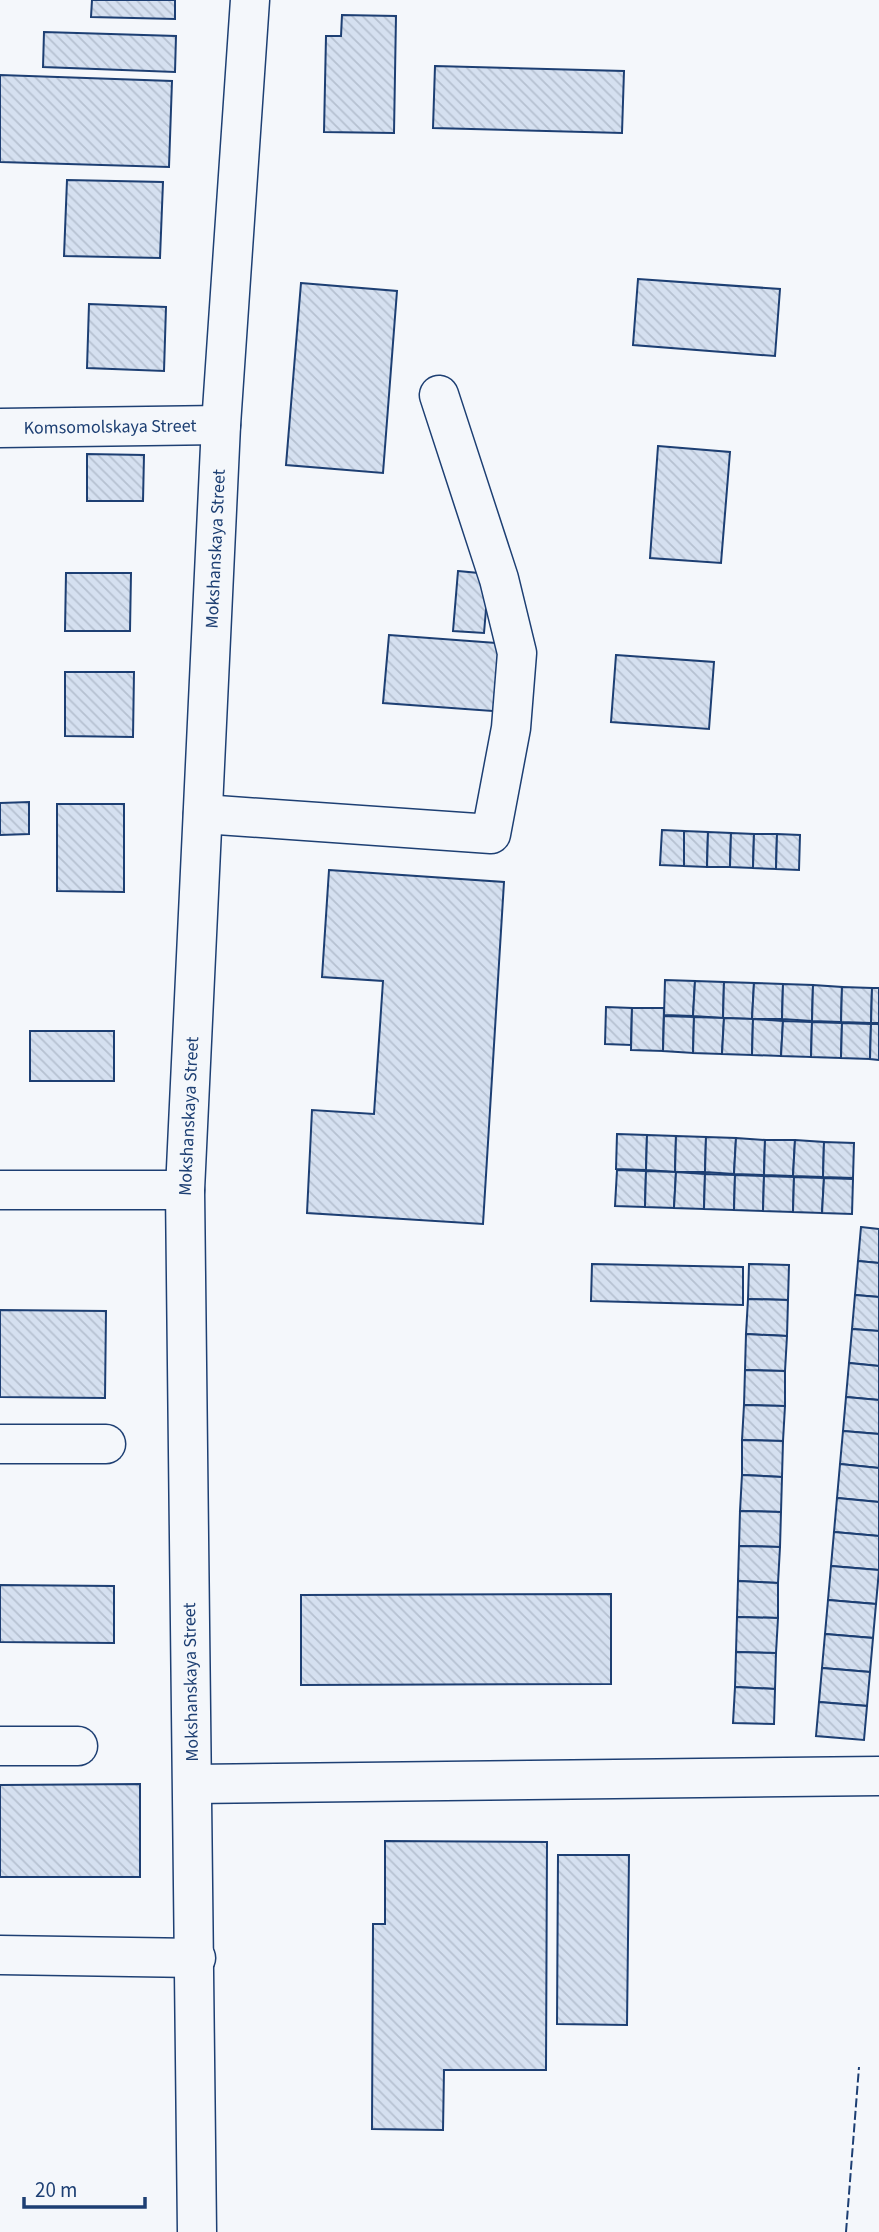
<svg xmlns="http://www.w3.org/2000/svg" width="879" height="2232" viewBox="0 0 879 2232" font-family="'Source Sans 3',sans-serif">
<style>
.building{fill:url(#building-back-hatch);stroke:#1d3f73;stroke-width:2}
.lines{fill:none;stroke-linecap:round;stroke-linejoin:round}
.minor-casing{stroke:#1d3f73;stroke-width:41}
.minor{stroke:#f4f7fb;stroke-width:38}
.fence{stroke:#1d3f73;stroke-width:2;stroke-dasharray:9 3.5;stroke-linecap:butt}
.labels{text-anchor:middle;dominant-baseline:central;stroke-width:5;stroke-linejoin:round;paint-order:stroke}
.street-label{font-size:18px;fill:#1d3f73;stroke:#f4f7fb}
</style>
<defs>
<pattern id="building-back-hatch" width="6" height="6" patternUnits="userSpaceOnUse" patternTransform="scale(1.75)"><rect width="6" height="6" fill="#d5e0f0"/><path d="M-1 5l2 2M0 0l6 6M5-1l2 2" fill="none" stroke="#b6c1d1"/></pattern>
</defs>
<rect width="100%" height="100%" fill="#f4f7fb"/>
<!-- building -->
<g class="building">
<polygon points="92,0 175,0 175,19 91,17"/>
<polygon points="342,15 396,16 394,133 324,132 326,36 341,36"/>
<polygon points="44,32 176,36 175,72 43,67"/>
<polygon points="435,66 624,71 622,133 433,128"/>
<polygon points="0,75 172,81 169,167 0,162"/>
<polygon points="67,180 163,182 160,258 64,256"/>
<polygon points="638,279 780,289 775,356 633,345"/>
<polygon points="301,283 397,291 383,473 286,465"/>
<polygon points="89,304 166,307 164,371 87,368"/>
<polygon points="658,446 730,452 721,563 650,558"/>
<polygon points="87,454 144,455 143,501 87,501"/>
<polygon points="458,571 489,574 484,633 453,631"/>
<polygon points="66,573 131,573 130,631 65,631"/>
<polygon points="389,635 511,644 506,712 383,703"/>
<polygon points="616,655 714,662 709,729 611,722"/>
<polygon points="65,672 134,672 133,737 65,736"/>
<polygon points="29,802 29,834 0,835 0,803"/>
<polygon points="57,804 124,804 124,892 57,891"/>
<polygon points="662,830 684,831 684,866 660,865"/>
<polygon points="684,831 708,832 707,867 684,866"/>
<polygon points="708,832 731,833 730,867 707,867"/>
<polygon points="731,833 754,834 753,868 730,867"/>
<polygon points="754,834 777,834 776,869 753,868"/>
<polygon points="777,834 800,835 799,870 776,869"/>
<polygon points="329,870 504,882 483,1224 307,1213 312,1110 374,1114 383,981 322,977"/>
<polygon points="665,980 695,981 693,1016 664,1015"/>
<polygon points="695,981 724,982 723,1018 693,1016"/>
<polygon points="724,982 754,983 752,1019 723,1018"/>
<polygon points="754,983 783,984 782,1019 752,1019"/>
<polygon points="783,984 813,985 812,1021 782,1019"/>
<polygon points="813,985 842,987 841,1022 812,1021"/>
<polygon points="842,987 872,988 871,1023 841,1022"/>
<polygon points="872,988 879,988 879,1023 871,1023"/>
<polygon points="606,1007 632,1008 631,1045 605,1044"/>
<polygon points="632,1008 664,1008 663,1051 631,1050"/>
<polygon points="664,1016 694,1017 693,1053 663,1051"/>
<polygon points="694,1017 724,1018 722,1054 693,1053"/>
<polygon points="724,1018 753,1019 752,1055 722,1054"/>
<polygon points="753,1019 783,1021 781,1056 752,1055"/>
<polygon points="783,1021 812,1022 811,1057 781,1056"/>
<polygon points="812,1022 842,1023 841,1058 811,1057"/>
<polygon points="842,1023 871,1024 870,1059 841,1058"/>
<polygon points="871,1024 879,1024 879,1060 870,1059"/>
<rect x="30" y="1031" width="84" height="50"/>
<polygon points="617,1134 647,1135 646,1170 616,1169"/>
<polygon points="647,1135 676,1136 675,1172 646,1170"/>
<polygon points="676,1136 706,1137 705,1172 675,1172"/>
<polygon points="706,1137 736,1138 734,1174 705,1172"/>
<polygon points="736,1138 765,1140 764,1175 734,1174"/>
<polygon points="765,1140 795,1140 793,1176 764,1175"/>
<polygon points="795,1140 824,1142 823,1177 793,1176"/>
<polygon points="824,1142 854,1143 853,1178 823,1177"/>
<polygon points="617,1170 646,1171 645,1207 615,1206"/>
<polygon points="646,1171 676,1172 674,1208 645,1207"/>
<polygon points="676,1172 705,1174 704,1209 674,1208"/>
<polygon points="705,1174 735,1175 734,1210 704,1209"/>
<polygon points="735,1175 764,1176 763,1211 734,1210"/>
<polygon points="764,1176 794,1177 793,1212 763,1211"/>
<polygon points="794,1177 824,1178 822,1213 793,1212"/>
<polygon points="824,1178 853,1179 852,1214 822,1213"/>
<polygon points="861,1227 879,1229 879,1263 858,1261"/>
<polygon points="858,1261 879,1263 879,1297 855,1295"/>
<polygon points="592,1264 743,1267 743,1305 591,1301"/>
<polygon points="749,1264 789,1265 788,1300 748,1299"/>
<polygon points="855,1295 879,1297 879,1331 852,1329"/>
<polygon points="748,1299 788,1300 787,1336 746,1334"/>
<polygon points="0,1310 106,1311 105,1398 0,1397"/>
<polygon points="852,1329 879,1331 879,1366 849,1363"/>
<polygon points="746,1334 787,1336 785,1371 745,1370"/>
<polygon points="849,1363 879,1366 879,1400 846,1397"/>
<polygon points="745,1370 785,1371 785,1406 744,1405"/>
<polygon points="846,1397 879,1400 879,1434 843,1431"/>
<polygon points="744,1405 785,1406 783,1441 742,1440"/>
<polygon points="843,1431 879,1434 879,1468 840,1464"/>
<polygon points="742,1440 783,1441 782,1477 742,1475"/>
<polygon points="840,1464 879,1468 879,1502 837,1498"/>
<polygon points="742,1475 782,1477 781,1512 740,1511"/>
<polygon points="837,1498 879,1502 879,1536 834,1532"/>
<polygon points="740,1511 781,1512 780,1547 739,1546"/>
<polygon points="834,1532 879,1536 879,1570 831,1566"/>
<polygon points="739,1546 780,1547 778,1583 738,1581"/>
<polygon points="831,1566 879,1570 876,1604 828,1600"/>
<polygon points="738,1581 778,1583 778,1618 737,1617"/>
<polygon points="0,1585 114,1586 114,1643 0,1642"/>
<polygon points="611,1594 611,1684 301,1685 301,1595"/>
<polygon points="828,1600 876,1604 873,1638 825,1634"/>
<polygon points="737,1617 778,1618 776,1653 736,1652"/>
<polygon points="825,1634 873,1638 870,1672 822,1668"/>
<polygon points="736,1652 776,1653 775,1689 735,1687"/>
<polygon points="822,1668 870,1672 867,1706 819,1702"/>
<polygon points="735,1687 775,1689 774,1724 733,1723"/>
<polygon points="819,1702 867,1706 864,1740 816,1736"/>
<polygon points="140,1784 140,1877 0,1877 0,1785"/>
<polygon points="385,1841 547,1842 546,2070 444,2070 443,2130 372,2129 373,1924 385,1924"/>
<polygon points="558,1855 629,1855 627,2025 557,2024"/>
</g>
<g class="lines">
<!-- minor casing -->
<g class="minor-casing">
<g id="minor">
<path id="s1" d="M0,428L221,425"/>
<polyline points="203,814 491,834 511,728 517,653 499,579 439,395"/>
<polyline points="0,1190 185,1190"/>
<polyline points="0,1444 106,1444"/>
<polyline points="0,1746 78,1746"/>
<polyline points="193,1784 879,1776"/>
<polyline points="0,1955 196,1958"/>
<path id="s2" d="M197,2232L185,1190L221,425L250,0"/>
</g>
</g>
<!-- minor -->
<use href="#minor" class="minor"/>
<!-- fence -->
<polyline class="fence" points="846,2232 859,2067"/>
</g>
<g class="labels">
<!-- street labels -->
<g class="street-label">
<text stroke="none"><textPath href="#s1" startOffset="110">Komsomolskaya Street</textPath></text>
<text stroke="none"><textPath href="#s2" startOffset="1684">Mokshanskaya Street</textPath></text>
<text stroke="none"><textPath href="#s2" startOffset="1116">Mokshanskaya Street</textPath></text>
<text transform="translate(191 1682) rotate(-91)">Mokshanskaya Street</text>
</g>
</g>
<!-- scale -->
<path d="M24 2197v10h121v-10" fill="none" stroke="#1d3f73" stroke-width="3.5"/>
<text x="35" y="2197" font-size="21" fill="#1d3f73" stroke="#f4f7fb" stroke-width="5" paint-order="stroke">20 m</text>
</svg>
